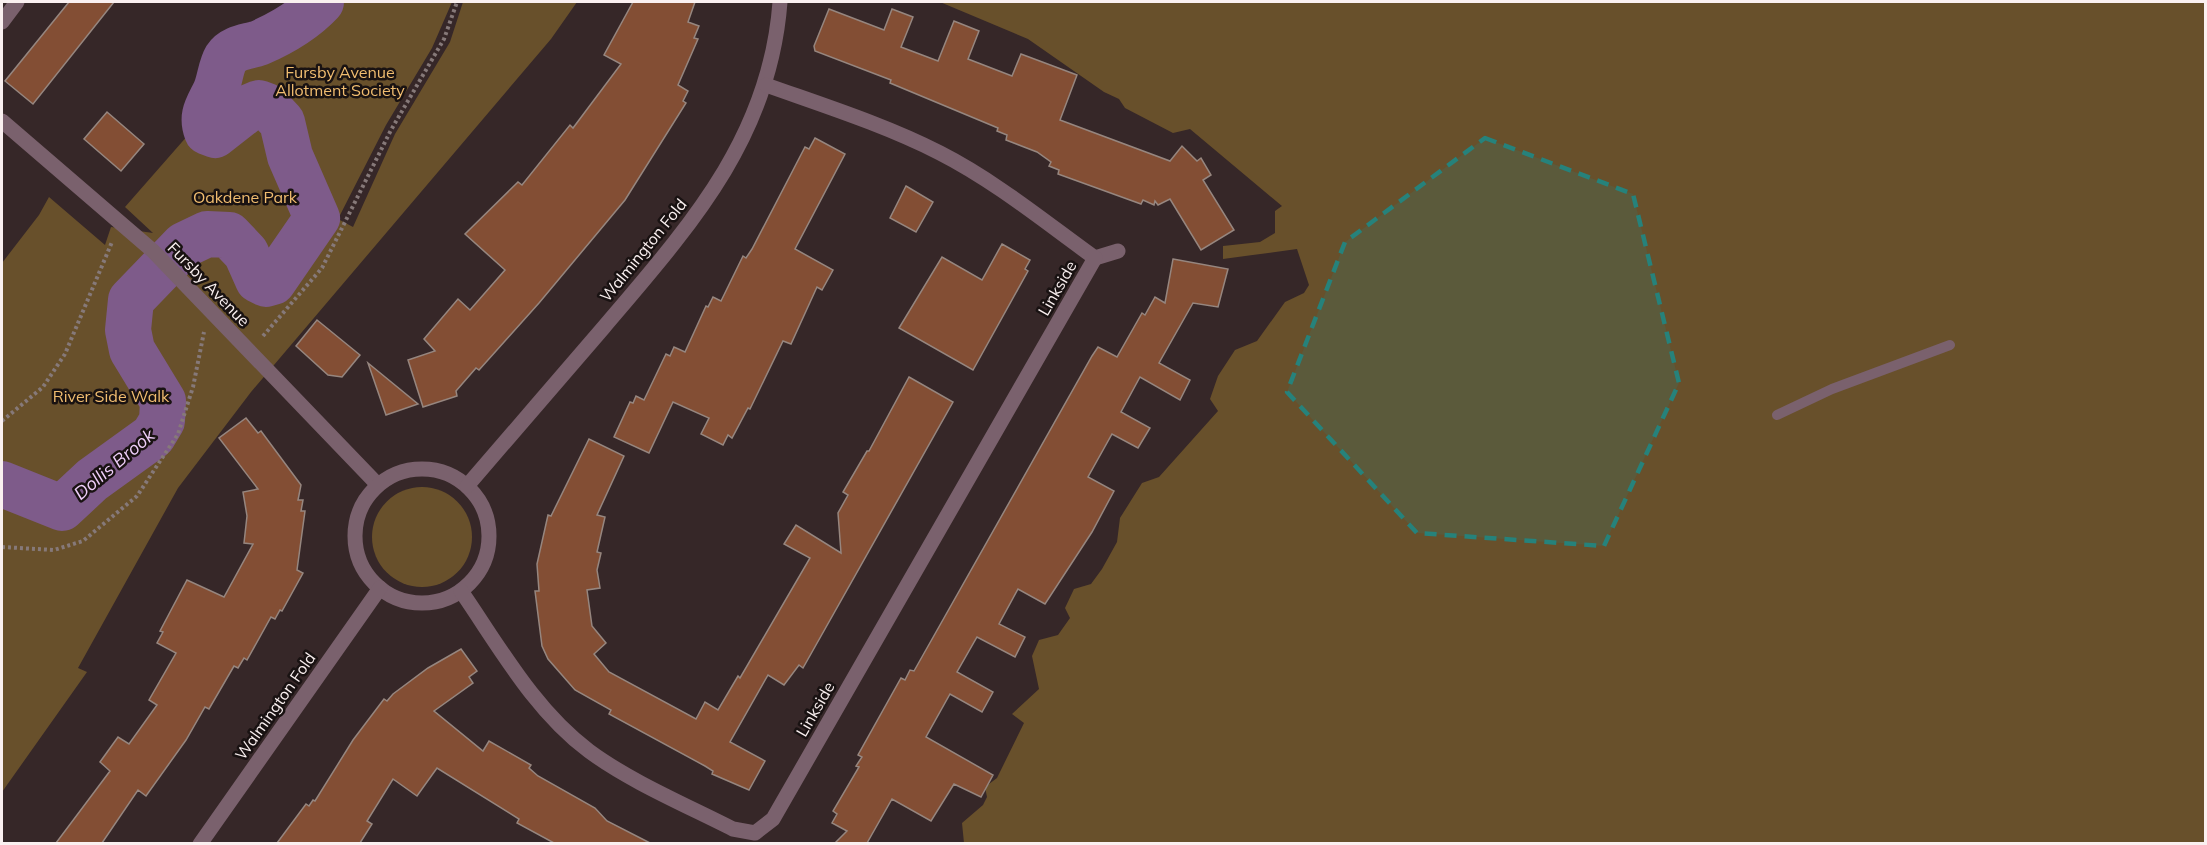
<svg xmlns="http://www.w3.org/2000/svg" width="2207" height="845" viewBox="0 0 2207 845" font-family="Mulish,sans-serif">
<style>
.green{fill:#68502b}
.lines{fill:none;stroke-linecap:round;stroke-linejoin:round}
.river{stroke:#7e5b8a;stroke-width:46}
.building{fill:#834e34;stroke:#96867f;stroke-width:1.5}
.path{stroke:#867979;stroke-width:4;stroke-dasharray:3 3;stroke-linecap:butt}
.service{stroke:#7a616d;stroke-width:10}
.minor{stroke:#7a616d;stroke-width:15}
.marked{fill:#26827b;fill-opacity:0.2;stroke:#26827b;stroke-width:4.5;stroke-dasharray:12 8;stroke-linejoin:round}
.labels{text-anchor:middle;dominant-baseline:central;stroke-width:5;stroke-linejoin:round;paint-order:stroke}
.park-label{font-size:16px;fill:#f1bd70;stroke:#191212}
.street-label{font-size:16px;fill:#faf0f0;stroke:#191212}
.water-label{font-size:18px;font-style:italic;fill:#efcffa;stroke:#191212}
</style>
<rect width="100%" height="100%" fill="#362728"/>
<!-- green -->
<g class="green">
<polygon points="312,2 452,2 432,48 386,125 338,219 353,227 395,134 450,42 463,2 577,2 551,39 251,392 178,488 78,668 87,672 2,792 2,263 39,215 49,197 105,245 111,227 153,233 125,207 196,126 194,108 208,89 207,84 218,50 256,39 297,9 303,13"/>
<polygon points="940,2 2205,2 2205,843 964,843 962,823 983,805 987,797 985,787 997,778 1024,723 1012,714 1039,689 1032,656 1039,640 1058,635 1070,618 1065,608 1074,589 1091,584 1102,569 1117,542 1120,518 1142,483 1159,477 1218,411 1210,399 1218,376 1235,350 1257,341 1285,302 1304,293 1309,285 1297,249 1223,259 1223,246 1260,242 1275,233 1275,211 1282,206 1190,129 1173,133 1125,108 1119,99 1104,92 1028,39"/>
<circle cx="422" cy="537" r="50"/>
</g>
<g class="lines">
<!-- river -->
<path class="river" d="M2,484L62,508L92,480L153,436L162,421L163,401L132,350L128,330L131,300L184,245L207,234L229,235L246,253L258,280L266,284L273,282L317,218L290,156L282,122L267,106L259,103L252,106L215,135L207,132C201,116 207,108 214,94C220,83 220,68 226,58C233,47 248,47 259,43C282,33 305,19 321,2"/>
</g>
<!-- building -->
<g class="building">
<polygon points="69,2 114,2 33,104 5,81"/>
<polygon points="633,2 695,2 688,22 699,26 694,38 698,39 678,85 688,91 683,101 686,103 625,200 539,303 479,370 476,368 456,391 457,396 423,407 408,360 435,351 424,339 458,299 470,310 505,270 465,234 518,182 522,185 570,125 573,128 621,64 604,55"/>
<polygon points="829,9 884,30 892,9 913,17 901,47 938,61 954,21 979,31 968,59 1012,76 1021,54 1077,75 1060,120 1170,161 1182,146 1197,161 1201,158 1211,175 1203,180 1234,230 1201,250 1170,199 1158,205 1155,201 1154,205 1143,200 1141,204 1058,174 1059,170 1049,166 1051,162 1037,152 1006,140 1007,135 997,131 998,128 890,83 891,80 815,51 814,46"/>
<polygon points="107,112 144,144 121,171 84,139"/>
<polygon points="815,138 845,154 795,249 833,270 822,290 817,287 791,344 783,341 750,409 748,408 732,438 728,435 723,445 701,434 709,418 673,402 649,453 614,437 630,402 633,403 636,396 644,400 666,354 670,356 674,347 685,352 706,306 708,307 713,297 721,301 743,256 746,258 752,249 805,147 809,149"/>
<polygon points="906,186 933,202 916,232 890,218"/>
<polygon points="1002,244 1030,260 1025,269 1028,271 973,370 899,328 942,257 982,280"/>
<polygon points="1173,259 1228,269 1218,307 1193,303 1159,363 1190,380 1180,400 1140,377 1121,412 1150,428 1138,448 1112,434 1088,477 1114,491 1092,532 1045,604 1018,589 999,624 1025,637 1015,657 977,637 957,672 993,692 982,712 950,694 926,737 993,775 981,797 954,784 931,821 892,799 867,843 835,843 847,831 832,823 837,814 833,811 859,767 856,766 862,757 858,755 901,678 905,680 910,670 914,671 1092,356 1098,347 1117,357 1142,313 1145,315 1155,297 1165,303"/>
<polygon points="317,320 360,355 342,377 328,375 296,346"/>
<polygon points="368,363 418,404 386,415"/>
<polygon points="909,377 953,402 803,668 799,665 784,685 768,675 730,742 765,761 749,790 712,774 713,771 705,766 609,714 611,710 575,690 548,659 542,646 535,591 539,591 537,564 548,515 551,516 589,439 624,456 597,515 605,517 597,552 601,553 597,570 600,588 587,590 592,626 606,643 594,654 609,672 696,719 705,702 718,710 738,676 740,678 810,558 784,544 796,525 841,553 838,513 848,495 843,492 867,451 869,451"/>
<polygon points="246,418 258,433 261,431 301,485 298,500 303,500 301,511 305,511 297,570 303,573 282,611 280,610 275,619 271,617 247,660 244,658 238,668 234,666 209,709 205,707 186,740 146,796 138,790 102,843 56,843 110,771 100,762 118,737 129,744 157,705 149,700 176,653 157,643 163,632 160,631 187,580 224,597 253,544 244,543 247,516 243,492 258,489 219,438"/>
<polygon points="461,649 477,671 469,677 473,683 434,711 483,751 489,741 531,765 529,768 538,776 595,808 607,821 650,843 554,843 517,823 519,819 437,768 417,796 393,779 367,821 372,824 360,843 277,843 306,804 309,806 313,800 315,801 353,740 384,699 387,701 393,694 428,668"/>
</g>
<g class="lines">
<!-- path -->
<g class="path">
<polyline points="263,336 322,268 391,130 444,39 457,2"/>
<polyline points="2,421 43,387 65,354 112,242"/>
<polyline points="2,547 54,550 83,541 137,496 178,434 193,387 204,332"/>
</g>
<!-- service -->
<polyline class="service" points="1777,415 1832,389 1950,345"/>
<!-- minor -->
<g class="minor">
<polyline points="2,22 17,2"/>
<polyline points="2,121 153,251 378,485"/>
<polyline points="1095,258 1118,251"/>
<circle cx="422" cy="536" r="67"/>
<path d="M467,486C513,433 558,380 604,327C689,227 770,138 780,2"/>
<path d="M461,591C499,646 534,710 589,751C631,782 686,805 733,829L755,833L773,819L1095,258C1045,222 995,181 940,153C885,125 825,106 766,85"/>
<polyline points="200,844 380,588"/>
</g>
</g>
<!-- marked area -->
<path class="marked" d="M1485,138L1633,194L1679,383L1604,546L1417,533L1287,392L1345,242Z"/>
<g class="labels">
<!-- park labels -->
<g class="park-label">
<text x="340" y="72">Fursby Avenue<tspan x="340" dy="18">Allotment Society</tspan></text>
<text x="245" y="197">Oakdene Park</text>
<text x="111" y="396">River Side Walk</text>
</g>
<!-- street labels -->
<g class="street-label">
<text transform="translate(643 250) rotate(-51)">Walmington Fold</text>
<text transform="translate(209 284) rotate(46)">Fursby Avenue</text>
<text transform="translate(1057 288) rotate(-60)">Linkside</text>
<text transform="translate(275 706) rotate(-55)">Walmington Fold</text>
<text transform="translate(815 709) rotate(-60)">Linkside</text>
</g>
<!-- water labels -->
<g class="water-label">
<text transform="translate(114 464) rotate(-40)">Dollis Brook</text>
</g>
</g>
<!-- border -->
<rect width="2207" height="845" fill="none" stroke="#faf0f0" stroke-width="6"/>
</svg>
